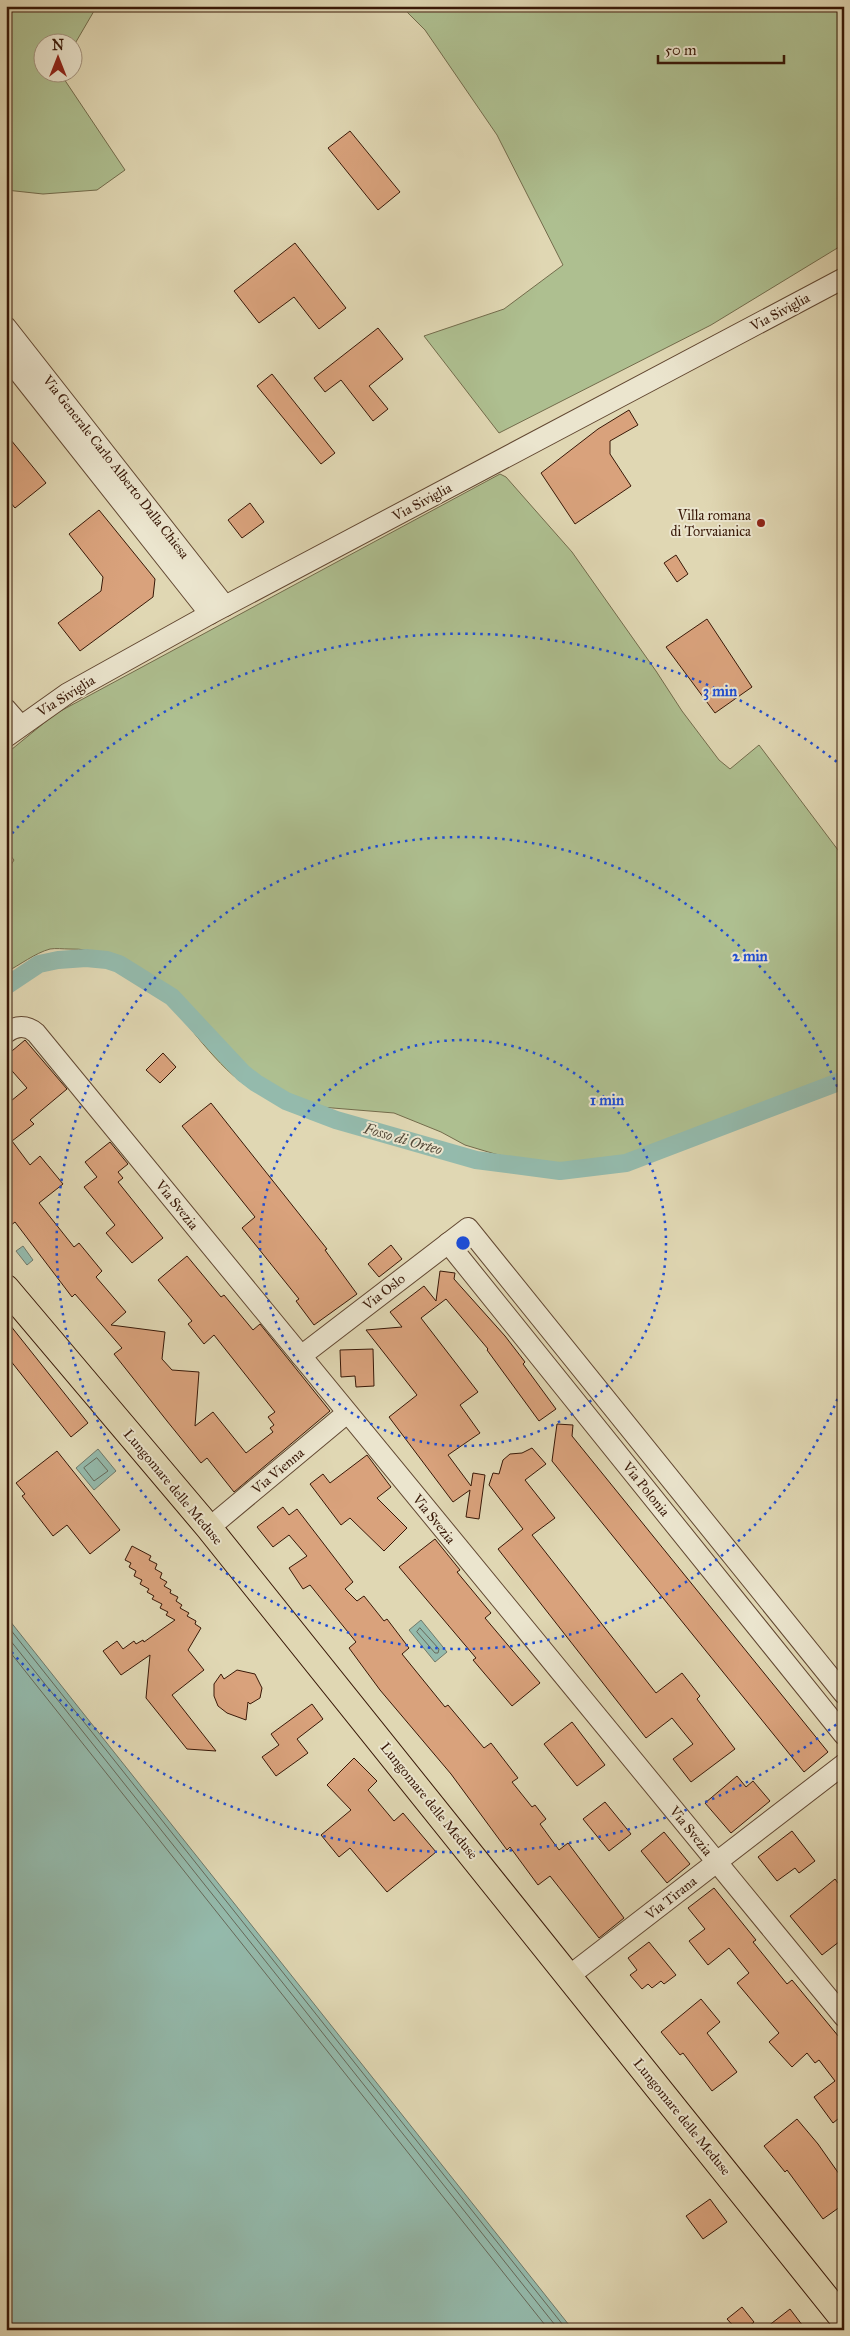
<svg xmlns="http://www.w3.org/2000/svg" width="850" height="2336" viewBox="0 0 850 2336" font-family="'IM FELL Great Primer',serif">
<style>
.green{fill:#aebf90;stroke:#736c4c}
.water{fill:#94baac;stroke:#6f796a}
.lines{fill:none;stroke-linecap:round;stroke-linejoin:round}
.shore{stroke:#66695a;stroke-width:1}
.canal{stroke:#94baac;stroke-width:18}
.building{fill:#d9a27c;stroke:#381807}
.minor-casing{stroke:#624832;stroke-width:22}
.major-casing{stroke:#381807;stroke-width:28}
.minor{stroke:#ebe5ce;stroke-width:20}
.major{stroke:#e0d7b3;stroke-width:26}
.ring{fill:none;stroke:#1d4ed8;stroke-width:2.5;stroke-dasharray:2.5 5}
.poi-dot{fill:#8f2418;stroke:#ebe5ce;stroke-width:2}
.labels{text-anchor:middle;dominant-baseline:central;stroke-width:4;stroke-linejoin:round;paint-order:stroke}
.street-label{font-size:14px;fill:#381807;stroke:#ebe5ce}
.poi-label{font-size:14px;fill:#381807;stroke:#ebe5ce;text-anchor:end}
.water-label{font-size:15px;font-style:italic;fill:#544939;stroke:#ebe5ce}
.centre{fill:#1d4ed8;stroke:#ebe5ce;stroke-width:2.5}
.ring-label{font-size:15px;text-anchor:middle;font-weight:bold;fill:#1d4ed8;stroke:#ebe5ce;stroke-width:4;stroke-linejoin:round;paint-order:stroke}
</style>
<rect width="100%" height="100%" fill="#e0d7b3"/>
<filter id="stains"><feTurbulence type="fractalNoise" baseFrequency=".004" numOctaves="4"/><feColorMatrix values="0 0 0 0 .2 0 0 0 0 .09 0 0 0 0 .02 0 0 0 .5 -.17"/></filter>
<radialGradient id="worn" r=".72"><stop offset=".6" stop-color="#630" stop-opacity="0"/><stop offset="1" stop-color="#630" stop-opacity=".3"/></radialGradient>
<!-- green -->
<g class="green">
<polygon points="6,6 90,6 94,11 73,47 72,42 42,42 42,72 60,73 125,170 97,190 43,194 6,190"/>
<polygon points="401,6 844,6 844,244 711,325 499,433 424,336 504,309 563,265 497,135 425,30"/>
<path d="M500,474L506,477L572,552L656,671L682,711L719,760L730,769L759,745L844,858V1080L824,1094L733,1130L670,1142L621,1159L573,1165L528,1162L495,1154L465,1145L441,1132L394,1113L284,1104C194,1080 170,947 69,949C63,949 56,948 50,949C35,953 20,965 6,972V873L14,860L6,850V754L55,714Z"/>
</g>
<!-- water -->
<g class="water">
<polygon points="23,1246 33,1260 27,1265 16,1251"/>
<polygon points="98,1449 116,1471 94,1490 76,1468"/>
<polygon points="6,1616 573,2330 6,2330"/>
<polygon points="421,1620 447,1652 435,1662 409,1630"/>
</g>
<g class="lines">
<!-- shore -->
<g class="shore">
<polygon points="97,1458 108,1471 94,1481 84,1468"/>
<polyline points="6,1624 567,2330"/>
<polygon points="420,1628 439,1649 438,1653 435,1653 417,1632"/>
<polyline points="6,1635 559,2330"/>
<polyline points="6,1647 549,2330"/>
</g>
<!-- canal -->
<polyline class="canal" points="6,986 39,964 58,960 86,958 107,960 119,964 172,997 243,1073 256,1083 286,1101 336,1120 476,1160 560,1171 626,1163 844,1080"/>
</g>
<!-- building -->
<g class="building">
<polygon points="350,131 400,192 378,210 328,148"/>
<polygon points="295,243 346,308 319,329 294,297 259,323 234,291"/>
<polygon points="378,328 403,359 369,386 388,409 373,421 341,380 325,392 314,378"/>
<polygon points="272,374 335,453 321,464 257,386"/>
<polygon points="629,410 638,425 610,441 610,454 631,486 575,524 541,473 598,429"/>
<polygon points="6,434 46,483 15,508 6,497"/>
<polygon points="250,503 264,522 242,538 228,520"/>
<polygon points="99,510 155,579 153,597 80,651 58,623 101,591 103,577 69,534"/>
<polygon points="676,555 688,574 677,582 664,563"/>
<polygon points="707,619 752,687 715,713 666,647"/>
<polygon points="25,1040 67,1089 30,1120 34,1124 12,1141 30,1165 40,1156 63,1184 39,1203 74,1247 79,1243 102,1271 96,1277 126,1312 111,1325 165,1332 162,1359 172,1370 199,1372 195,1426 213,1412 246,1453 273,1432 270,1428 274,1425 268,1417 275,1412 214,1335 204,1344 188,1324 192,1321 158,1280 187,1256 221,1297 224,1295 253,1330 260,1324 330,1411 234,1492 207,1458 201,1463 167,1421 114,1354 122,1348 75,1294 72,1297 15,1222 6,1229 6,1105 27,1088 6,1064 6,1056"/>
<polygon points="163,1053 176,1067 160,1083 146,1070"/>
<polygon points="211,1103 327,1249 325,1250 357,1294 314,1325 296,1301 299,1299 242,1228 255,1217 182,1126"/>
<polygon points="110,1142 128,1164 118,1172 123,1178 118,1182 163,1238 132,1263 106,1233 115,1225 84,1187 97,1177 85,1162"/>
<polygon points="391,1245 402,1259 379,1277 368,1264"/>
<polygon points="440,1271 455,1273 454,1279 505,1336 525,1362 523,1364 556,1409 539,1421 487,1350 488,1349 446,1299 421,1318 478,1392 460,1405 480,1433 448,1455 471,1486 473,1473 485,1475 479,1519 466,1517 470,1490 453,1502 389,1417 417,1395 366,1330 402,1327 390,1312 424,1286 436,1301"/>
<polygon points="6,1320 88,1423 71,1437 6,1355"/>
<polygon points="373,1349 374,1386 356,1387 355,1376 341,1377 340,1350"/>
<polygon points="557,1424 573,1425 572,1436 828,1752 804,1772 552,1461"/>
<polygon points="532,1448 546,1464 525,1480 555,1518 532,1535 656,1693 682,1673 700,1696 697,1699 735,1749 691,1782 673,1759 693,1744 672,1718 646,1738 498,1549 523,1529 489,1485 493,1473 499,1474 503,1460 510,1454 522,1453"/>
<polygon points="57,1451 120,1530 90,1554 67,1525 53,1536 22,1496 25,1494 16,1483"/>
<polygon points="367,1455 391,1487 377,1498 407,1528 384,1551 350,1518 341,1525 310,1484 323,1474 330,1483"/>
<polygon points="283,1507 289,1515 297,1509 353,1582 345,1589 357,1601 364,1596 384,1621 387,1619 409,1648 402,1654 445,1707 448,1705 484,1748 491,1743 518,1778 512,1782 532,1807 535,1805 546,1819 540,1824 559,1850 568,1843 624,1918 599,1938 550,1876 538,1885 510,1847 507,1850 451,1774 380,1690 349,1648 356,1642 310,1585 303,1589 289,1568 307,1556 289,1535 273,1547 257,1527"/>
<polygon points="435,1539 460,1570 457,1572 491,1613 485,1618 540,1683 512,1706 473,1660 476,1658 399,1567"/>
<polygon points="132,1546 151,1556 149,1560 157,1564 155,1569 162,1573 160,1578 167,1582 164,1586 171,1590 170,1593 178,1597 176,1601 182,1605 180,1608 189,1613 187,1616 196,1621 195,1624 201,1628 188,1650 204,1670 172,1695 216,1751 187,1749 146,1698 150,1655 121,1675 103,1651 117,1641 123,1649 134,1641 136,1644 143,1640 144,1642 175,1620 166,1615 168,1612 160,1608 162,1604 152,1599 154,1596 147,1592 149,1589 140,1584 142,1580 134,1576 136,1571 129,1567 131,1563 125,1560"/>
<polygon points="237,1670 255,1674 262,1688 260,1698 250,1704 248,1702 246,1720 227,1713 218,1706 214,1696 214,1684 221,1674 224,1679"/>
<polygon points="312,1704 323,1719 297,1739 308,1753 276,1776 262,1757 279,1745 271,1734"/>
<polygon points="572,1722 605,1765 577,1786 544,1744"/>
<polygon points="354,1758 377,1781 368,1790 394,1821 403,1813 436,1852 387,1892 350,1848 339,1857 321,1835 351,1810 327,1785"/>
<polygon points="737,1776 746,1787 753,1781 770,1801 731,1833 705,1803"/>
<polygon points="605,1802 631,1834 609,1851 583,1819"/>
<polygon points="792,1831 815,1861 799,1873 795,1868 777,1881 758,1857"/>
<polygon points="664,1832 690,1864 667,1883 641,1851"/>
<polygon points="835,1879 844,1891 844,1938 822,1955 790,1916"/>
<polygon points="714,1888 756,1940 753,1942 787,1984 792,1980 844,2043 844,2114 833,2123 814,2097 835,2081 819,2060 815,2063 807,2053 792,2067 769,2042 779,2033 737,1983 749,1973 729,1948 708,1965 689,1941 705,1929 688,1908"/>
<polygon points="649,1942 676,1975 664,1984 661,1981 652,1988 648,1984 642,1989 630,1975 637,1970 628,1958"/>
<polygon points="701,1999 720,2022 707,2033 737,2072 712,2091 683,2053 680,2055 661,2032"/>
<polygon points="797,2119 818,2144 844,2181 844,2204 823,2219 787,2170 785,2172 764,2146"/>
<polygon points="710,2199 727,2222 703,2239 686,2216"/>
<polygon points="742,2307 754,2322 745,2330 737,2330 727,2319"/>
<polygon points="790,2309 806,2330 763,2330"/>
</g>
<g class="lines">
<!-- minor casing -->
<g class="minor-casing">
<g id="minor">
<polyline points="6,327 225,606"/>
<polyline points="6,356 210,614"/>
<polyline points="6,709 20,725"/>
<polyline points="6,737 68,693 210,614 844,278"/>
<path d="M6,1033C16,1025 27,1025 36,1033L844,2017"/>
<polyline points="448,1243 844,1735"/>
<polyline points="301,1356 468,1228 844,1694"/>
<polyline points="209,1528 347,1413"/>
<polyline points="569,1976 844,1764"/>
</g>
</g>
<!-- major casing -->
<g class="major-casing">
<polyline id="major" points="6,1288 209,1528 844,2320"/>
</g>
<!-- minor -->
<use href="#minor" class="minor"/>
<!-- major -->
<use href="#major" class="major"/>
</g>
<!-- distance rings -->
<g class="ring">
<circle cx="463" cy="1243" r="203"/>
<path d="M843 1385A406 406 0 1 1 843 1101"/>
<path d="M842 1720A609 609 0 0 1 7 1647M7 839A609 609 0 0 1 842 766"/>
</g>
<!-- markers -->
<circle class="poi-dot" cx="761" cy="523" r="5"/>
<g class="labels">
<!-- street labels -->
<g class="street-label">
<text transform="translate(780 312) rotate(-28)">Via Siviglia</text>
<text transform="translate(116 467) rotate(52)">Via Generale Carlo Alberto Dalla Chiesa</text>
<text transform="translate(422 502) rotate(-28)">Via Siviglia</text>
<text transform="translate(66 696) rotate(-32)">Via Siviglia</text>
<text transform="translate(177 1205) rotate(51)">Via Svezia</text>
<text transform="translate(384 1292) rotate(-38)">Via Oslo</text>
<text transform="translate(278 1471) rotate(-40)">Via Vienna</text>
<text transform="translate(173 1487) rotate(50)">Lungomare delle Meduse</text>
<text transform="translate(646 1489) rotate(51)">Via Polonia</text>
<text transform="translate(434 1519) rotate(51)">Via Svezia</text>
<text transform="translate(429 1801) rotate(51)">Lungomare delle Meduse</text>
<text transform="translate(691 1831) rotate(51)">Via Svezia</text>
<text transform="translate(671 1898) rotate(-38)">Via Tirana</text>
<text transform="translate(682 2117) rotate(51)">Lungomare delle Meduse</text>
</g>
<!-- poi labels -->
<g class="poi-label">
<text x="751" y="515">Villa romana<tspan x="751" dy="16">di Torvaianica</tspan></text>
</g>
<!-- water labels -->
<g class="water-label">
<text transform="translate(403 1139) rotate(16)">Fosso di Orteo</text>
</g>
</g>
<circle cx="463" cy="1243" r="8" class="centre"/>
<g class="ring-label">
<text x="720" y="696">3 min</text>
<text x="750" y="961">2 min</text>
<text x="607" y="1105">1 min</text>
</g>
<!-- margin -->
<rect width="850" height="2336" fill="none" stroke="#e0d7b3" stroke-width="25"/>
<rect x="8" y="8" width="835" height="2321" fill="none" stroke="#381807" stroke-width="2.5"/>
<rect x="12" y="12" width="825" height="2311" fill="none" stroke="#381807"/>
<!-- north arrow -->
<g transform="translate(58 58)"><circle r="24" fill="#ebe5ce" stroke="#a3937e"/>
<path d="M0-4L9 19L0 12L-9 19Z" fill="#8f2418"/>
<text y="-8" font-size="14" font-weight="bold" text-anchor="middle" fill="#381807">N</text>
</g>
<!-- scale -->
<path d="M658 55v8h126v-8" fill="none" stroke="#381807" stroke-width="2.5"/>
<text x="665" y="55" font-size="15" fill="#381807" stroke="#ebe5ce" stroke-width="4" paint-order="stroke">50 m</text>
<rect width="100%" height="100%" filter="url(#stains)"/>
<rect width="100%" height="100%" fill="url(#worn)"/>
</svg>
